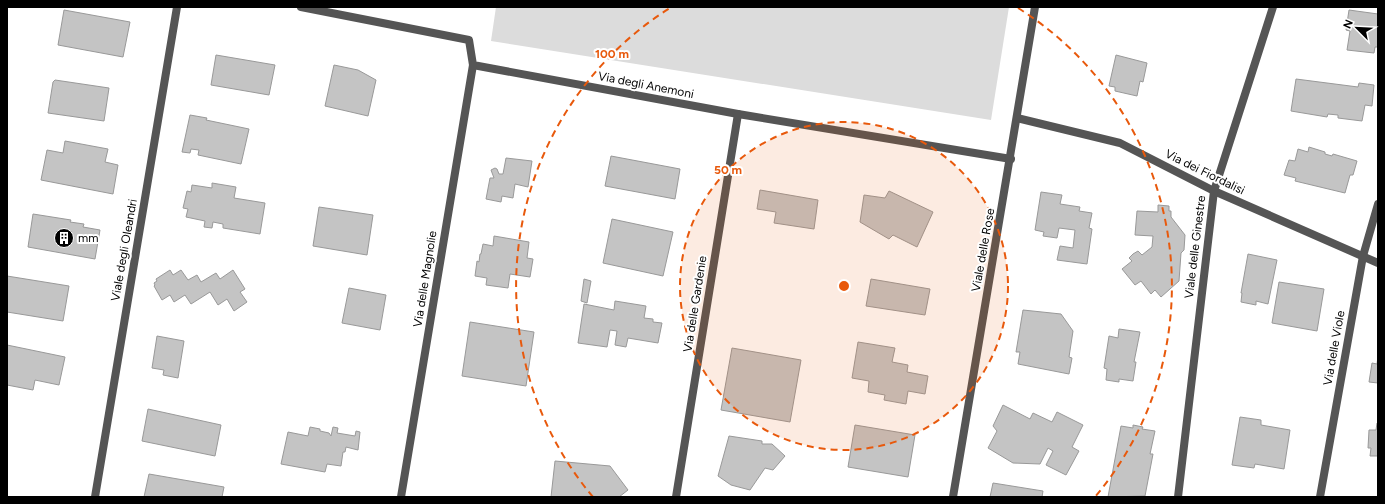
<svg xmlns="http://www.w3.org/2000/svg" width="1385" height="504" viewBox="0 0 1385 504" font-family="Figtree,sans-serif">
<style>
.green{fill:#dcdcdc}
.building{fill:#c4c4c4;stroke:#999}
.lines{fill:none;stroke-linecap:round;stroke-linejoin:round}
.street{stroke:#555;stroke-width:8}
.ring{fill:none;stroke:#e8590c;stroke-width:2;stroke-dasharray:7 5}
.labels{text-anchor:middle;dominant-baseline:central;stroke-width:4;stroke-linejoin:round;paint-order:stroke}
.street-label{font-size:12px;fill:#000;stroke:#fff}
.poi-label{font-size:12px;fill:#000;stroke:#fff;text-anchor:start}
.centre{fill:#e8590c;stroke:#fff;stroke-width:2}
.ring-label{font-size:12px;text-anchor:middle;font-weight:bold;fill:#e8590c;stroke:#fff;stroke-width:4;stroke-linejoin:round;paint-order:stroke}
</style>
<rect width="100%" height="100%" fill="#fff"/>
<!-- green -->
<polygon class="green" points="496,7 1009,7 991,120 491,41"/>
<!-- building -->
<g class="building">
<polygon points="64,10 130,22 123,57 58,45"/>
<polygon points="1349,10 1378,14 1378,47 1375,47 1374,53 1347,50 1350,31 1346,30"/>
<polygon points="216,55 275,65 269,95 211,85"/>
<polygon points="1116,55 1147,63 1143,82 1140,81 1137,96 1115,91 1115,87 1109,86"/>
<polygon points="334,65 358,70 376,80 368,116 325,106"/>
<polygon points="1296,79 1358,87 1359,83 1374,85 1372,106 1365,105 1362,121 1338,118 1338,115 1328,114 1327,117 1291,111"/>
<polygon points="55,80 109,88 104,121 48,113 53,82"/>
<polygon points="190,115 207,118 206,120 249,129 241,164 198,155 199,150 191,149 190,153 182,152"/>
<polygon points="65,141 108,149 105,162 118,165 113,194 41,180 47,150 63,153"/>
<polygon points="1309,147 1325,152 1325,154 1332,156 1333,154 1357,161 1353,175 1350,175 1345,193 1295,181 1296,178 1284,175 1289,160 1295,161 1298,149 1308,152"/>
<polygon points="611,156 680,169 675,199 605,186"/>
<polygon points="506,158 532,161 528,187 515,184 513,198 502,196 501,202 486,199 490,178 494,178 491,170 495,168 497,169 499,174 503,174"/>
<polygon points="212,183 236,187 234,198 265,203 260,234 223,228 223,224 213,222 212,228 204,227 205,221 186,217 188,209 183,208 187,191 191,192 192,185 212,188"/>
<polygon points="760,190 818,200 814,229 774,223 776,212 757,209"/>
<polygon points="889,191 933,212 917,247 893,235 889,239 860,222 864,195 885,198"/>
<polygon points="1041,192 1062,195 1060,204 1080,207 1079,211 1092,213 1089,228 1092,229 1087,264 1057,260 1060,246 1073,248 1075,230 1059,228 1057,238 1043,236 1044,232 1035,230"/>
<polygon points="1158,205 1169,206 1169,211 1171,211 1171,217 1185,235 1184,250 1181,253 1179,281 1161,297 1155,290 1151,294 1141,281 1135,285 1122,269 1132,261 1129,258 1133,254 1138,251 1142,255 1152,247 1153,236 1135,235 1137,211 1158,212"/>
<polygon points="319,207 373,215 367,255 313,246"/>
<polygon points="33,214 71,220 70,222 84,224 83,227 100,230 95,259 28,247"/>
<polygon points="612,219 673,232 663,276 603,263"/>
<polygon points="494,236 529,242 527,258 533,259 530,277 510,274 508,288 486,285 487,278 475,276 477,261 479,262 480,254 481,254 483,244 493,246"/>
<polygon points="1248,254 1277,260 1268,304 1256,301 1256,305 1241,302 1242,293 1241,293"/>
<polygon points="170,270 173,275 181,270 188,280 197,275 201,282 216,273 220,279 233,270 245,289 240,292 247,302 234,311 227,299 218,305 210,292 191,304 185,295 174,302 170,295 162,300 154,286 155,285 154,283 157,281 156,279"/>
<polygon points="7,276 69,286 63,321 7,312"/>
<polygon points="584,279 591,281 587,303 581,301"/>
<polygon points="871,279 930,289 925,315 866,306"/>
<polygon points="1279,282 1324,289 1317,331 1272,323"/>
<polygon points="349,288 386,295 380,330 342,323"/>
<polygon points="615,301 646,306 644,318 653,319 653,322 662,323 658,343 628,338 626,347 615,345 617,331 610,330 607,347 578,343 584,304 614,310"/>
<polygon points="1023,310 1061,314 1073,331 1069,357 1072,358 1069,374 1018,364 1020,352 1016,352"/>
<polygon points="470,322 534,332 526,386 462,376"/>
<polygon points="1119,329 1140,332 1134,362 1136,362 1133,381 1119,379 1119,382 1106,380 1107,369 1104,368 1109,336 1118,338"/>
<polygon points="157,336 184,341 178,378 163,375 164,370 152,368"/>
<polygon points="858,342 895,348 892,362 908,365 907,372 928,376 925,394 908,391 906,404 884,400 885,395 868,392 869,381 852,378"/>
<polygon points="7,345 65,357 59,385 35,380 33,390 7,385"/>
<polygon points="732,348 801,360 790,422 721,410"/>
<polygon points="1378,356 1378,383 1369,382 1372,363 1377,364"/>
<polygon points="1003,405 1030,419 1033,413 1052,422 1057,412 1083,425 1072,447 1079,451 1066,475 1046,465 1053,451 1048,448 1040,464 1013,463 988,448 997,431 993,426"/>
<polygon points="148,409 221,425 215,456 142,441"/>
<polygon points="1240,417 1261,420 1261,425 1290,430 1284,469 1255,464 1254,468 1232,465"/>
<polygon points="1377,423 1378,423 1378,456 1370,456 1371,448 1368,448 1369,430 1376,430"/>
<polygon points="855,425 915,435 908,477 848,467"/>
<polygon points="1133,425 1143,427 1142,429 1155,431 1150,454 1153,454 1145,496 1108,497 1121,426 1133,428"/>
<polygon points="310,427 320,429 320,431 329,433 331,436 333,427 338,428 337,433 355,436 356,431 360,432 358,450 346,447 345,452 343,452 341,466 327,464 325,472 281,464 288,432 308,436"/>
<polygon points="729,436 762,441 762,444 772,444 785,456 773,470 765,468 750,490 731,485 718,476"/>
<polygon points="555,461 610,466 628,490 619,497 551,497"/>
<polygon points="149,474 224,487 222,497 144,497"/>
<polygon points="993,483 1043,491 1042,497 990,497"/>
</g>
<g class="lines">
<!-- street -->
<g class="street">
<polyline points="301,7 469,40 473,65 738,114 1011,159"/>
<polyline points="1017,118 1120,143 1214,191 1378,263"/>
<polyline points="95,497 177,7"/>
<polyline points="401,497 473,65"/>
<polyline points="676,497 738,114"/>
<polyline points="953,497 1035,7"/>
<polyline points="1178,497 1214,191 1273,7"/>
<polyline points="1320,497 1363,256 1378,204"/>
</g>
</g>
<!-- distance rings -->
<circle cx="844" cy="286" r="164" fill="#e8590c" fill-opacity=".12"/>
<g class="ring">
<circle cx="844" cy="286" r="164"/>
<path d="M593 497A328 328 0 0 1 670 8M1018 8A328 328 0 0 1 1095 497"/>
</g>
<!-- icons -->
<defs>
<g id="building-disc" transform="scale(1)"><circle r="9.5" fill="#000" stroke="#fff"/><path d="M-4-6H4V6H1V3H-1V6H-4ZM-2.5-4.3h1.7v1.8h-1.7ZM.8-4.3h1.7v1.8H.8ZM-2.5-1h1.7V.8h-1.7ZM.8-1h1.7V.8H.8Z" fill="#fff"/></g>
</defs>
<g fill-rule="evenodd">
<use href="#building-disc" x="64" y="238"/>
</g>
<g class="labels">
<!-- street labels -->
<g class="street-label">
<text transform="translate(646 85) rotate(11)">Via degli Anemoni</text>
<text transform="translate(1205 172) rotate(26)">Via dei Fiordalisi</text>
<text transform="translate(1195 247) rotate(-83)">Viale delle Ginestre</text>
<text transform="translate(124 250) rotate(-80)">Viale degli Oleandri</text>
<text transform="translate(983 250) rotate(-80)">Viale delle Rose</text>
<text transform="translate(425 279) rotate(-81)">Via delle Magnolie</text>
<text transform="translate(695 304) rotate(-81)">Via delle Gardenie</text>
<text transform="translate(1334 348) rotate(-80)">Via delle Viole</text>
</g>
<!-- poi labels -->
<g class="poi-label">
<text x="78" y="238">mm</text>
</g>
</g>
<circle cx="844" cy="286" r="6" class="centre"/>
<g class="ring-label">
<text x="612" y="58">100 m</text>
<text x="728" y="174">50 m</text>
</g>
<!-- border -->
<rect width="1385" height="504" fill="none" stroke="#000000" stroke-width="16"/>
<!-- north arrow -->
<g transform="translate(1357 28) rotate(294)" stroke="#ffffff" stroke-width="3" paint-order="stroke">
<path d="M0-3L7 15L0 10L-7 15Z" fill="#000000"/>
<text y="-6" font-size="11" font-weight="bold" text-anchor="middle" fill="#000000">N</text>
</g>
</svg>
